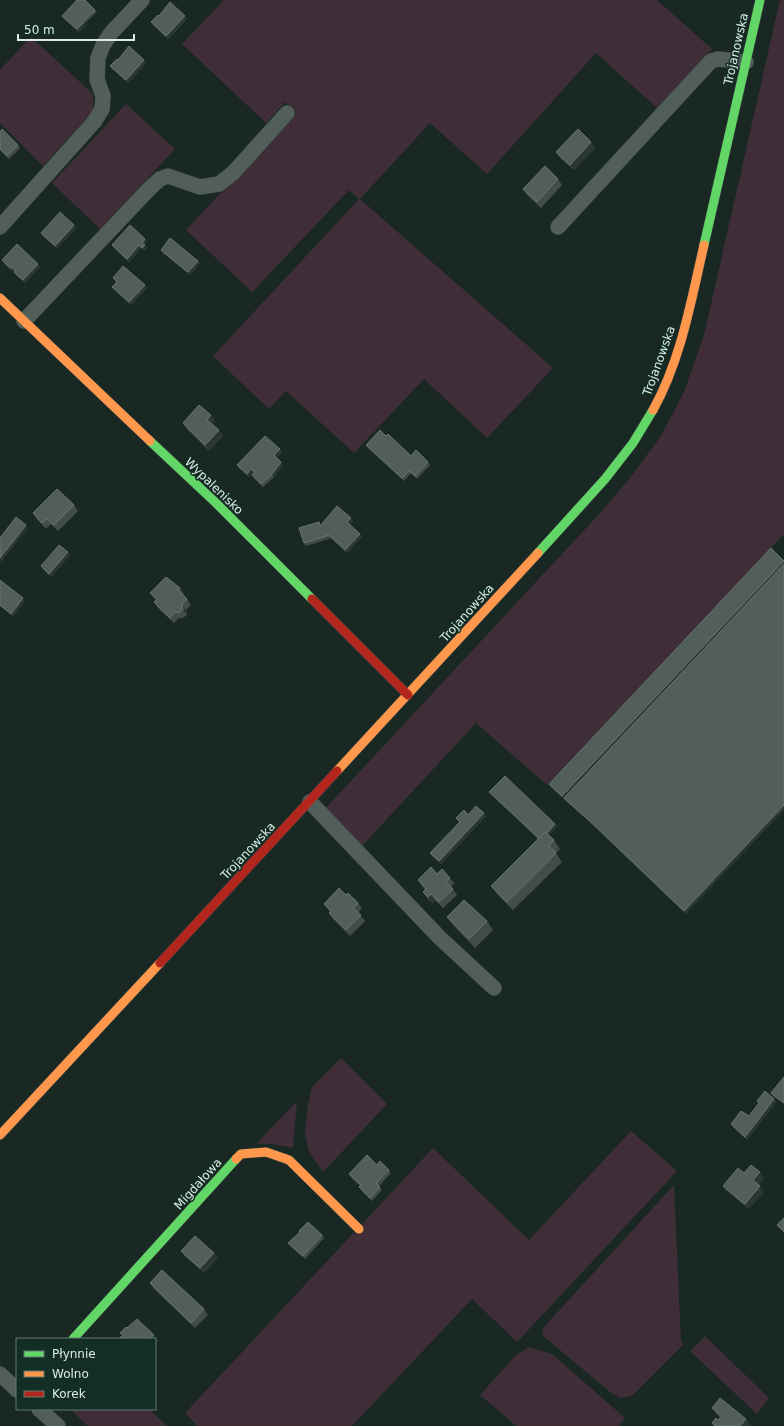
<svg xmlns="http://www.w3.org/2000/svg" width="784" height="1426" viewBox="0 0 784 1426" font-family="'DejaVu Sans',sans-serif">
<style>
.green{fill:#3f2e38}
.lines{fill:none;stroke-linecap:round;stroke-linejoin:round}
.street-casing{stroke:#38443f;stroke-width:16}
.fast-casing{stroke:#38443f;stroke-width:10}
.slow-casing{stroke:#38443f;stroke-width:10}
.jam-casing{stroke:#38443f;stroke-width:10}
.street{stroke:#525e5a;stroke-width:15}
.fast{stroke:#63d668;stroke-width:9}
.slow{stroke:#ff974d;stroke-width:9}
.jam{stroke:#b3261e;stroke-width:9}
.wall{fill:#424d4a}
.shaded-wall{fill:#2a3733}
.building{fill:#525e5a;stroke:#687470}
.labels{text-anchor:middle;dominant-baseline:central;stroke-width:3;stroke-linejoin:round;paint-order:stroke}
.street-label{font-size:12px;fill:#dcebe5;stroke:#132e25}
</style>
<rect width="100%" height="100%" fill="#192823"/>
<!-- green -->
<g class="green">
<polygon points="224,0 657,0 712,49 657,108 596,53 487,174 430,123 360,199 553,368 487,438 424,379 354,453 286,391 269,409 213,356 359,199 349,190 252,292 186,230 296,112 285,102 266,123 182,44"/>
<polygon points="780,0 784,0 784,534 547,785 476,723 361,847 324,810 602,511 630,478 661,436 684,392 704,335"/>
<polygon points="31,37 93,94 93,111 43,166 0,123 0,70"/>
<polygon points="126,104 175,149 100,229 52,183"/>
<polygon points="341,1058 387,1104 323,1172 309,1152 305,1135 308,1104 312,1087"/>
<path d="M297,1101L293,1148C280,1145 269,1143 256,1144Z"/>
<polygon points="631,1131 677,1171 517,1342 472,1299 352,1426 198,1426 185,1413 433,1148 529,1240"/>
<polygon points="674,1185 681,1341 684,1344 632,1396 620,1398 610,1392 542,1335 543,1328"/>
<polygon points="705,1336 769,1398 757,1414 690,1351"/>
<polygon points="529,1347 552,1354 625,1418 618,1426 516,1426 480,1395 516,1355"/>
<polygon points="70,1409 149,1409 167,1426 88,1426"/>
</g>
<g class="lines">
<!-- street casing -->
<g class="street-casing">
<g id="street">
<polyline points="0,227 94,122 102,109 103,96 97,79 98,58 103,45 111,33 142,0"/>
<polyline points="558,227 711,61 718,59 746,62"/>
<polyline points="24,321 150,188 160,179 168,176 200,187 219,184 233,173 287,113"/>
<polyline points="310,802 440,938 494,988"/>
<polyline points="0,1374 17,1390"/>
<polyline points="39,1409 58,1426"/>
</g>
</g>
<!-- fast casing -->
<g class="fast-casing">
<g id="fast">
<polyline points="704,245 760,0"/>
<polyline points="150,441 215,502 312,599"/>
<polyline points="538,553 605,479 633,443 653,410"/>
<polyline points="73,1339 236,1159"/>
</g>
</g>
<!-- slow casing -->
<g class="slow-casing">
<g id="slow">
<polyline points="0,298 150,441"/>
<path d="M653,410C681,360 691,301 704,245"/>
<polyline points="337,771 538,553"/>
<polyline points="0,1135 160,963"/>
<polyline points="236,1159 241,1154 266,1152 289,1160 359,1229"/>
</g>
</g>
<!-- jam casing -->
<g class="jam-casing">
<g id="jam">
<polyline points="312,599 408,695"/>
<polyline points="160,963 337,771"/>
</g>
</g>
<!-- street -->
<use href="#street" class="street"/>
<!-- fast -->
<use href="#fast" class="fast"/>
<!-- slow -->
<use href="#slow" class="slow"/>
<!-- jam -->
<use href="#jam" class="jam"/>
</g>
<!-- wall -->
<g class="wall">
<polygon points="95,10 97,12 84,24 85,26 79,32 64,19 62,16"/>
<polygon points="187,19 168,39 153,25 151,22"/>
<polygon points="146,63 128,83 113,69 110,66"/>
<polygon points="0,132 18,145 20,148 9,159 0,150"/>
<polygon points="591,142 595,148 574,170 560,158 556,152"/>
<polygon points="558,179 562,185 541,208 527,195 523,189"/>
<polygon points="76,228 57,248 43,236 41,233"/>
<polygon points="147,242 144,245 147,248 144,251 141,248 129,262 114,248 112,245"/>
<polygon points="161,250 198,261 200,263 190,275 163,253"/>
<polygon points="2,260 40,267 25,283 16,275 14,272 15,270 14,269 12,271 4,263"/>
<polygon points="113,278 145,285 147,288 131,305 115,290 112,287 117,282"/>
<polygon points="215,421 212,424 219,430 223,436 209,451 187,429 183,423"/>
<polygon points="386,436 411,456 428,462 430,465 417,479 411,473 404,481 368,448 366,445"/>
<polygon points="280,449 282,452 276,458 283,465 274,477 263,487 254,478 252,475 254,473 253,472 249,477 239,468 237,465"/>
<polygon points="74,505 78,511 58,531 51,524 46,529 37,519 33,513"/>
<polygon points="351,518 353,521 349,525 360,534 362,537 347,553 331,538 306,546 304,543 319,522 321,525"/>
<polygon points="70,555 51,577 43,569 41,566"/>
<polygon points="784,560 686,914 593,825 566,801 551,787 549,784"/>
<polygon points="0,580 25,601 13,616 0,606"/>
<polygon points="180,588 184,594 183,595 187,599 191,605 186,610 187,615 183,618 179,618 174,623 158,608 154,602 156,600 150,593"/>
<polygon points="489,792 555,824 557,826 549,835 554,840 560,849 556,853 562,862 513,910 497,894 491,886 538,839 492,795"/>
<polygon points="468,815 486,816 441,864 432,856 430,853 459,822 456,818"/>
<polygon points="437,874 450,878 454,883 451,887 457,895 443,908 435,900 432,903 427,898 423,892 425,890 418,880"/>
<polygon points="346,895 358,903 362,908 358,913 365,921 350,936 333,919 329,913 330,912 324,904"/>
<polygon points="447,917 487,921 493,930 475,948 453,925"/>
<polygon points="784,1077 784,1104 773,1096 771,1093"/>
<polygon points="774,1099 776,1102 747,1140 733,1127 731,1124 749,1116 759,1103 757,1101"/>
<polygon points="377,1165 389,1170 391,1173 379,1186 382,1190 372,1201 361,1190 359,1187 360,1186 351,1177 349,1174"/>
<polygon points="744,1173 764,1178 758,1185 764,1192 749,1209 727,1191 723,1186"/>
<polygon points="322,1235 324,1238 305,1259 290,1246 288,1243"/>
<polygon points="181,1251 214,1253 218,1258 204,1273 185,1256"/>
<polygon points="150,1283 204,1309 208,1315 195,1328 154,1289"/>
<polygon points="712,1408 746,1419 751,1426 714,1426 712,1423 718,1420 720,1418"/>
</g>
<!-- shaded-wall -->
<g class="shaded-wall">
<polygon points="185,16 187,19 168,39 166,36"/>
<polygon points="83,23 85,26 79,32 77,29"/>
<polygon points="144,60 146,63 128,83 126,80"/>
<polygon points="591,142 595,148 574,170 570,165"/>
<polygon points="74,225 76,228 57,248 55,246"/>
<polygon points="145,239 147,242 144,245 142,243"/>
<polygon points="139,245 141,248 129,262 127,259"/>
<polygon points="145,245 147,248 144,251 142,248"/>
<polygon points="198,261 200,263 190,275 188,272"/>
<polygon points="38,264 40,267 25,283 23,280"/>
<polygon points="145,285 147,288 131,305 129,302"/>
<polygon points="211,415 215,421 211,425 207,420"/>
<polygon points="219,430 223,436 209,451 205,445"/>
<polygon points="280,449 282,452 276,458 274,455"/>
<polygon points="281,462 283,465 274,477 272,474"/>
<polygon points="251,469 253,472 249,477 247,474"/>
<polygon points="351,518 353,521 349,525 347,522"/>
<polygon points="26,525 28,528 1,562 0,561 0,558"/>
<polygon points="360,534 362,537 347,553 345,550"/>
<polygon points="68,552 70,555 51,577 49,574"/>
<polygon points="784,561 784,566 564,798 564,799 562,796"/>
<polygon points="23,598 25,601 13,616 11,614"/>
<polygon points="182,605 186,610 187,615 183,609"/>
<polygon points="784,805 784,810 686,914 684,911"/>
<polygon points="484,813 486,816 441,864 439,861"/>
<polygon points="555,824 557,826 542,842 540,840"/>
<polygon points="431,894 435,900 432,903 428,897"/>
<polygon points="774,1099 776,1102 747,1140 745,1137"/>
<polygon points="760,1172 764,1178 757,1186 753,1180"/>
<polygon points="760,1186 764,1192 749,1209 745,1204"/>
<polygon points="214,1253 218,1258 204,1273 200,1268"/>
<polygon points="154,1335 158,1341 155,1344 155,1339 150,1339"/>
<polygon points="746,1419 751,1426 740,1426"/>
</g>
<!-- building -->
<g class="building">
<polygon points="77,0 85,0 95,10 82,22 83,23 77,29 62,16"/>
<polygon points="170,2 185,16 166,36 151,22 158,15 159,16"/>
<polygon points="129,46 144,60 126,80 110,66 117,59 118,60"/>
<polygon points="2,129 18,145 7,156 0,149 0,132"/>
<polygon points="578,129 591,142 570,165 556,152"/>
<polygon points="545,166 558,179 537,202 523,189"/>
<polygon points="60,212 74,225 55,246 41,233"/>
<polygon points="130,225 145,239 142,243 145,245 142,248 139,245 127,259 112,245"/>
<polygon points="170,238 198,261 188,272 161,250"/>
<polygon points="17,244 38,264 23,280 14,272 15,270 12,266 10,268 2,260"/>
<polygon points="123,266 145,285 129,302 112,287 117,282 113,278"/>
<polygon points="199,405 211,415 207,420 219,430 205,445 183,423"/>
<polygon points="380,430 386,436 388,434 411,456 416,450 428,462 415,476 409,471 402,478 366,445"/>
<polygon points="265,436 280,449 274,455 281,462 272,474 261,484 252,475 255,472 251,469 247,474 237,465"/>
<polygon points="57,489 74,505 54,525 47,519 42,523 33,513"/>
<polygon points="337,506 351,518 347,522 360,534 345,550 329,535 304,543 299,528 319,522 320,526"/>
<polygon points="16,517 26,525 0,558 0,538"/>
<polygon points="59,545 68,552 49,574 41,566"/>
<polygon points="771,548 784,561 562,796 549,784"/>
<polygon points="784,564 784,805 684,911 591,822 564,798"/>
<polygon points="166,577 180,588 178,590 187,599 182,605 183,609 179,613 175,612 170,618 154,602 157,599 150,593"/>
<polygon points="0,580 23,598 11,614 0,605"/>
<polygon points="505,776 555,824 547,833 545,832 539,838 489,792"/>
<polygon points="476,806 484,813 439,861 430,853 460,822 456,818 464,810 468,815"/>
<polygon points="545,832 554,840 549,846 556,853 507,902 491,886"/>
<polygon points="431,867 437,874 442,869 450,878 446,882 453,889 439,902 431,894 428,897 423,892 426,889 418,880"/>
<polygon points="339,888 346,895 348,893 358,903 353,908 361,915 346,930 329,913 331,911 324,904"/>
<polygon points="464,900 487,921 469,939 447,917"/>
<polygon points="784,1077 784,1103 771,1093"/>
<polygon points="765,1091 774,1099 745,1137 731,1124 741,1111 749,1116 759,1103 757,1101"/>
<polygon points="367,1155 377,1165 380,1161 389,1170 376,1183 380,1187 370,1198 359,1187 361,1185 349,1174"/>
<polygon points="751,1165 760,1172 753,1180 760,1186 745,1204 723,1186 738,1168 744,1173"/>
<polygon points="784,1218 784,1232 777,1225"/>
<polygon points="308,1222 322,1235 303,1256 288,1243 300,1232 299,1231"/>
<polygon points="195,1236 214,1253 200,1268 181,1251"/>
<polygon points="162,1270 204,1309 191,1323 150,1283"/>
<polygon points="137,1319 154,1335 150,1339 119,1339 123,1335 120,1333 126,1327 127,1328"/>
<polygon points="720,1398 746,1419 740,1426 716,1426 712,1423 716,1418 718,1420 722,1416 712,1408"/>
</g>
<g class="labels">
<!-- street labels -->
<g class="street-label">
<text transform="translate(736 49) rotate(-77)">Trojanowska</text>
<text transform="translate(659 361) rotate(-70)">Trojanowska</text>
<text transform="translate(214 486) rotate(44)">Wypalenisko</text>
<text transform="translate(467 613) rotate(-48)">Trojanowska</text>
<text transform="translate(248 851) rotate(-47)">Trojanowska</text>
<text transform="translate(198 1184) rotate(-48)">Migdałowa</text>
</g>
</g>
<!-- legend -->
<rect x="16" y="1338" width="140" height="72" fill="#132e25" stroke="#637a72"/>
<rect x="24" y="1351" width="20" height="6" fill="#63d668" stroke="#637a72"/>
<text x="52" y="1358" font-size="12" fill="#dcebe5">Płynnie</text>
<rect x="24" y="1371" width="20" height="6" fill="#ff974d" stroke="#637a72"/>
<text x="52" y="1378" font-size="12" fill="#dcebe5">Wolno</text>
<rect x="24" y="1391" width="20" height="6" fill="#b3261e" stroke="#637a72"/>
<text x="52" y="1398" font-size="12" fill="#dcebe5">Korek</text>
<!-- scale -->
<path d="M18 34v6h116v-6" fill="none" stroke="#dcebe5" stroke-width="2"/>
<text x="24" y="34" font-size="12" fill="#dcebe5" stroke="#132e25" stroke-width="3" paint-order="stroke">50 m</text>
</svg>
